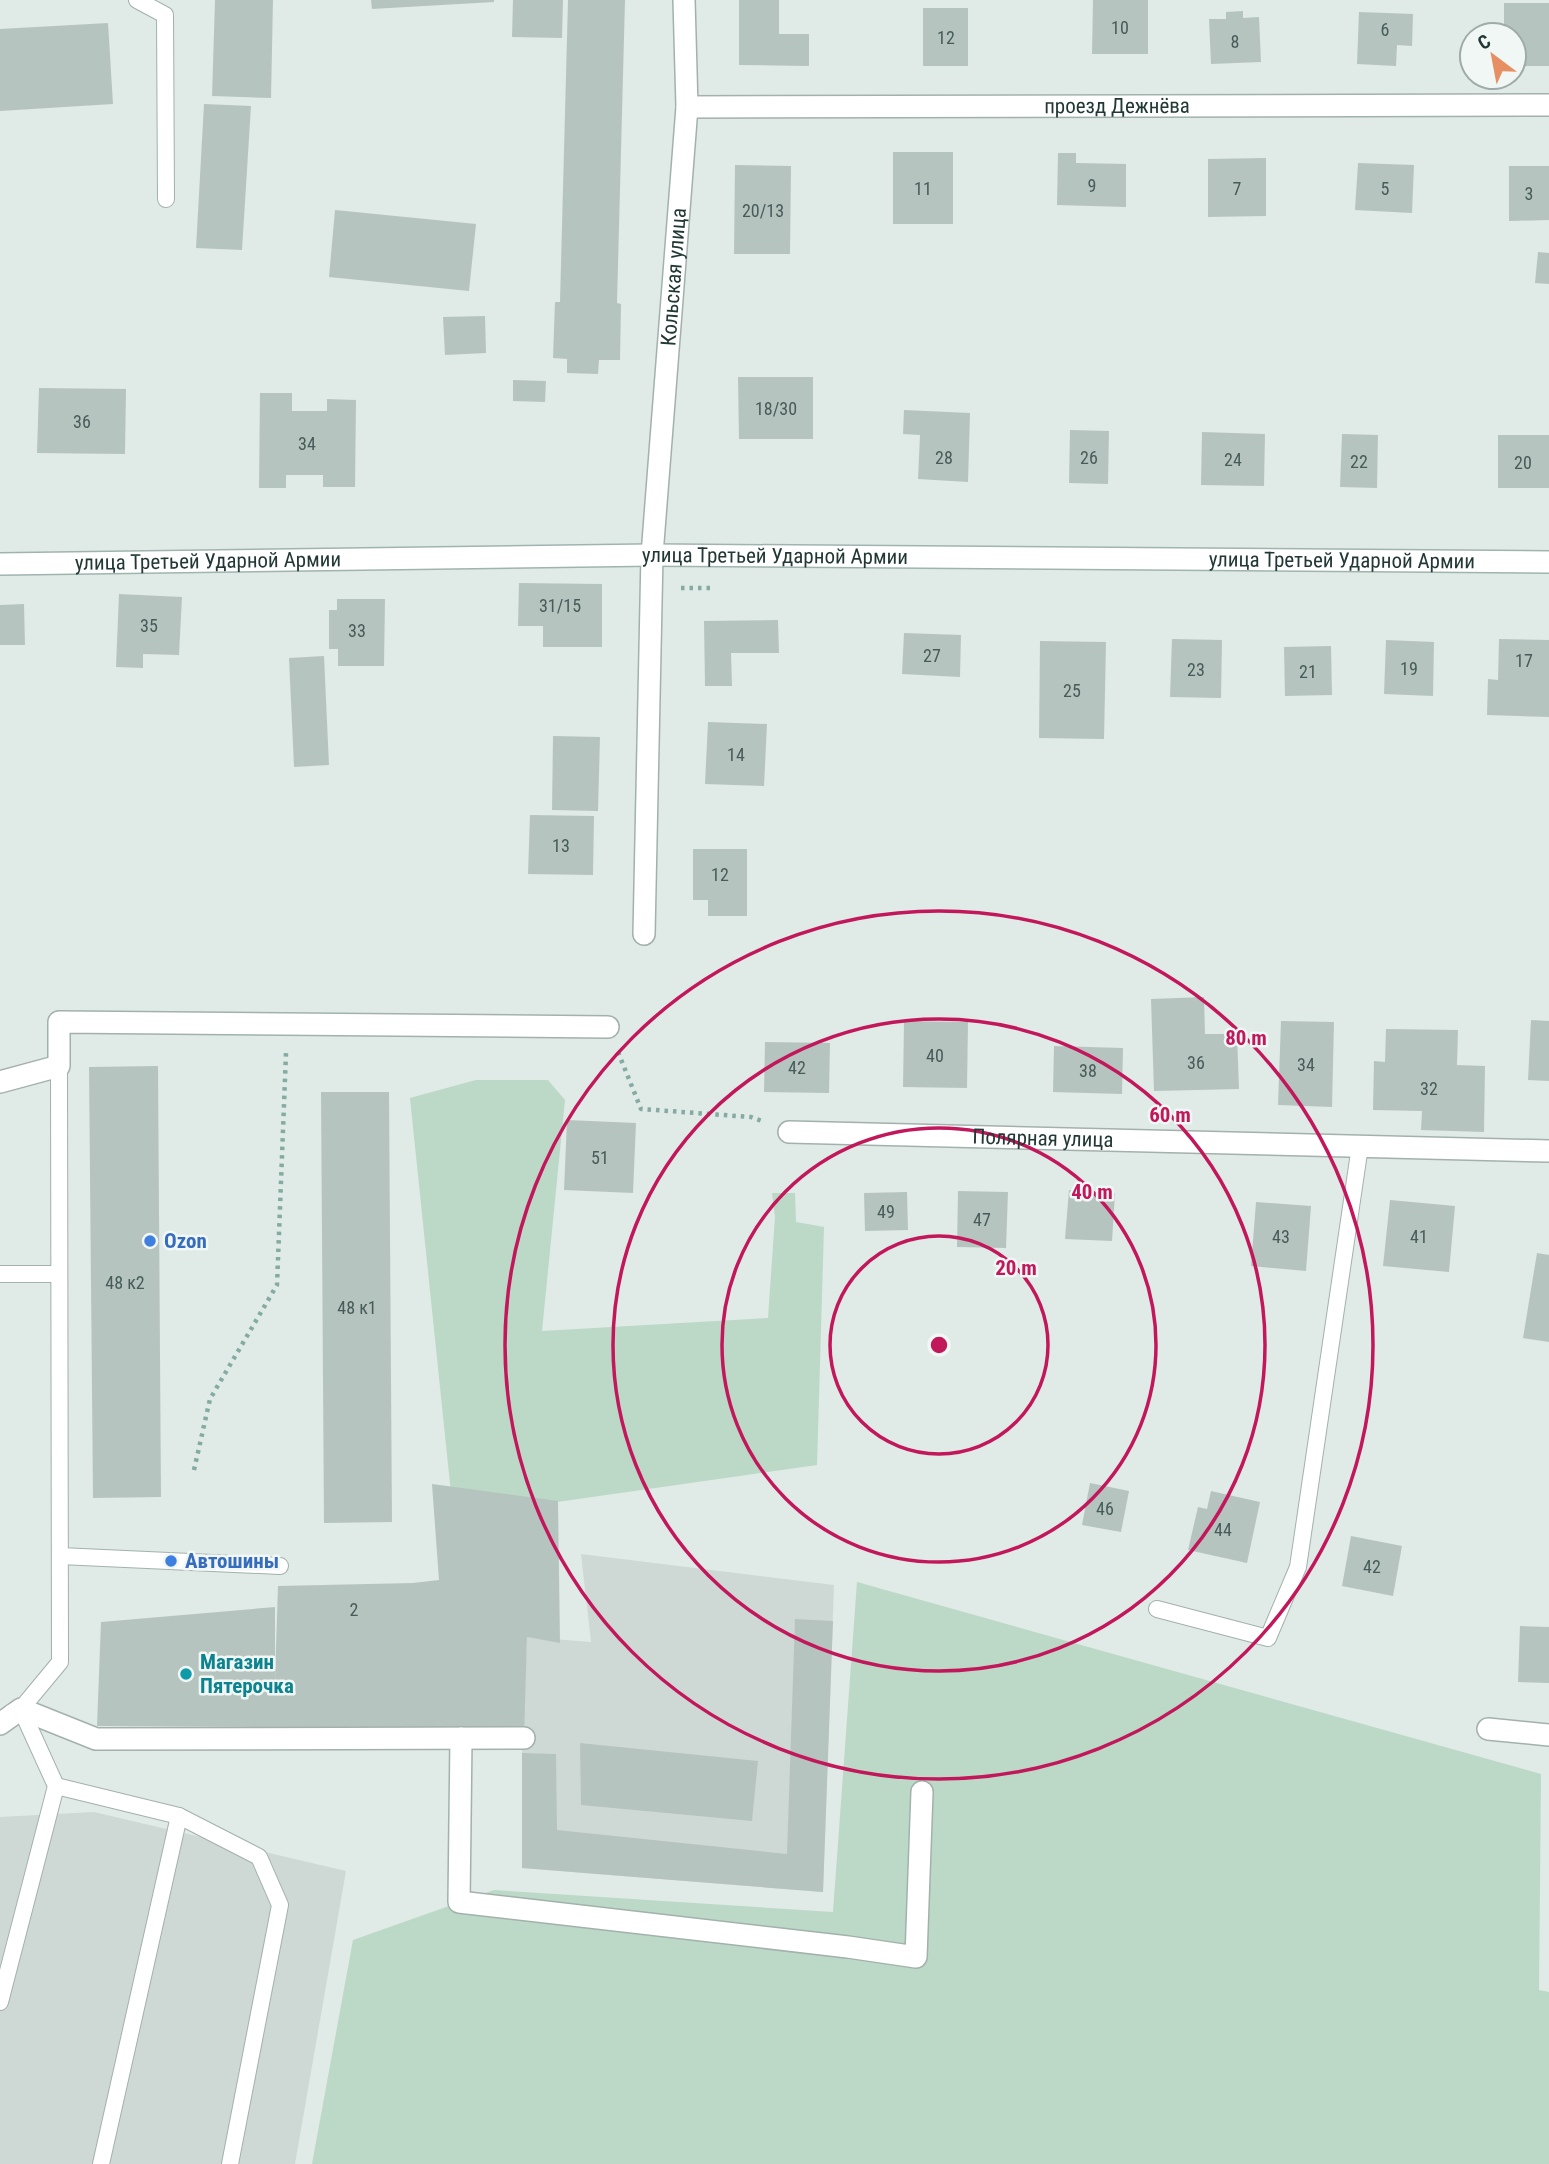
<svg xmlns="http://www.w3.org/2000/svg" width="1549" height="2164" viewBox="0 0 1549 2164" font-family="'Roboto Condensed',sans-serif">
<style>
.built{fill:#ced9d5}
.green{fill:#bbd9c6}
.building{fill:#b6c4bf}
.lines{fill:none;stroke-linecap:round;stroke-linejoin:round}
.service-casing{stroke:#a3b1ad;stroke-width:18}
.minor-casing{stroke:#a3b1ad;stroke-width:24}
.secondary-casing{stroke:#a0b4af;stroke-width:24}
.path{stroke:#83aba2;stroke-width:4.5;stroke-dasharray:3.5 5;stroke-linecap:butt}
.service{stroke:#fff;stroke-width:16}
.minor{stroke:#fff;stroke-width:21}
.secondary{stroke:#fff;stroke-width:21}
.ring{fill:none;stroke:#c2185b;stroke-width:3.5}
.shop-dot{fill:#3f7fe0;stroke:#f0f7f4;stroke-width:2.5}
.culture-dot{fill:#0f9aa8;stroke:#f0f7f4;stroke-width:2.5}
.labels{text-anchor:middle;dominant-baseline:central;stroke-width:5;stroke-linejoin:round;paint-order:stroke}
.number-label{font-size:18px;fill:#475b58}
.street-label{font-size:21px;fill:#223835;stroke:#f0f7f4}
.shop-label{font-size:21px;font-weight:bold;fill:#366cbe;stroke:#f0f7f4;text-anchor:start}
.culture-label{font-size:21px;font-weight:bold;fill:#0d838f;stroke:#f0f7f4;text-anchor:start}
.centre{fill:#c2185b;stroke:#f0f7f4;stroke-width:3.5}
.ring-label{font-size:21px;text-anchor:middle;font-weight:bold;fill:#c2185b;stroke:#f0f7f4;stroke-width:5;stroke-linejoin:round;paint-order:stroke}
</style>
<rect width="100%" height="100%" fill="#e0eae6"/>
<!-- built -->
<g class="built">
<polygon points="581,1554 834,1585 823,1892 522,1868 522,1753 527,1637 591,1642"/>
<polygon points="94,1812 346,1871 295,2164 0,2164 0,1817"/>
</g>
<!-- green -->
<g class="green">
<polygon points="476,1080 548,1080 565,1100 542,1331 768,1318 775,1217 772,1193 795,1193 796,1222 824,1227 817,1465 536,1505 451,1493 410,1098"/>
<polygon points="857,1582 1541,1774 1539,1990 1549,1992 1549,2164 312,2164 353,1940 494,1890 833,1912"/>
</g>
<!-- building -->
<g class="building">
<polygon points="215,0 273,0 271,98 212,96"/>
<polygon points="371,0 494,0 494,2 372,9"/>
<polygon points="513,0 563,0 562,38 512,37"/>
<polygon points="568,0 625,0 617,303 621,304 620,360 599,360 598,374 567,373 567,359 553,358 555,302 560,302"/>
<polygon points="739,0 779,0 779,34 809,34 809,66 739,65"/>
<polygon points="1093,0 1148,0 1148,54 1092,54"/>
<polygon points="1504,3 1549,3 1549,66 1514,66 1514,35 1504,35"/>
<rect x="923" y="8" width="45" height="58"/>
<polygon points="1243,11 1243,18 1259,17 1261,62 1211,64 1209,19 1226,19 1226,12"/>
<polygon points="1359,12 1413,14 1412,46 1397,45 1396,66 1357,64"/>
<polygon points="108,23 113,104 0,111 0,29"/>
<polygon points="204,104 251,106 242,250 196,248"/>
<rect x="893" y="152" width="60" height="72"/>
<polygon points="1058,153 1076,153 1076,163 1126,164 1126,207 1057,205"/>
<polygon points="1266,158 1266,216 1208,217 1208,159"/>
<polygon points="1358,163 1414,165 1412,213 1355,210"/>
<polygon points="735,165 791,166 790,254 734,254"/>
<polygon points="1509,166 1549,166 1549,220 1509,221"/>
<polygon points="335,210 476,224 469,291 329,277"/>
<polygon points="1538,252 1549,253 1549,284 1535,283"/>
<polygon points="485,316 486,353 445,355 443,317"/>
<polygon points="738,377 813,377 813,439 739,439"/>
<polygon points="513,380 546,381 545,402 513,401"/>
<polygon points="39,388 126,389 125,454 37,453"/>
<polygon points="260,393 292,393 292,411 327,411 327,399 356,400 355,487 323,487 323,475 286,475 286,488 259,488"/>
<polygon points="904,410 970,413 968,482 918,479 920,435 903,434"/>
<polygon points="1070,430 1109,431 1108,484 1069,483"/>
<polygon points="1202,432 1265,434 1264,486 1201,485"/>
<polygon points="1342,434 1378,435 1377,488 1340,487"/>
<rect x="1498" y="435" width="51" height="53"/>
<polygon points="519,583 602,584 602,647 543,647 543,626 518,626"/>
<polygon points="119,594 182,597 179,655 143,654 143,668 116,667"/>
<polygon points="337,599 385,599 384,666 338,666 338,649 329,649 329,610 337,610"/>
<polygon points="24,604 25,645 0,645 0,605"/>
<polygon points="778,620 779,653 731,653 732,686 705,686 704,621"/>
<polygon points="904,633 961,635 960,677 902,674"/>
<polygon points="1172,639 1222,640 1221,698 1170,697"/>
<polygon points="1499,639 1549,640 1549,717 1487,715 1488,679 1498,680"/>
<polygon points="1386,640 1434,642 1433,696 1384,694"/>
<polygon points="1040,641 1106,642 1104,739 1039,738"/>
<polygon points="1331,646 1332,695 1285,696 1284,647"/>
<polygon points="324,656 329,765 294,767 289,658"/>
<polygon points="708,722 767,724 764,786 705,784"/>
<polygon points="553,736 600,737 598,811 552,810"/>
<polygon points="530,815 594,816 593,875 528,874"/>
<polygon points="693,849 747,849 747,916 708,916 708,900 693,900"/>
<polygon points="1204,997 1205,1034 1237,1034 1239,1089 1154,1091 1151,999"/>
<polygon points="1531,1020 1549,1021 1549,1081 1528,1080"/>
<polygon points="904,1021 968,1022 967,1088 903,1087"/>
<polygon points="1281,1021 1334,1022 1332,1107 1278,1105"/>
<polygon points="1386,1029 1458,1030 1457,1065 1485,1066 1484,1132 1421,1130 1422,1111 1373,1110 1374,1061 1385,1062"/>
<polygon points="765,1042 830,1043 829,1093 764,1092"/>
<polygon points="1054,1046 1123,1048 1122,1094 1053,1092"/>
<polygon points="158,1066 161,1497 93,1498 89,1067"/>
<polygon points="321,1092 389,1092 392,1522 324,1523"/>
<polygon points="567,1120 636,1123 633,1193 564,1190"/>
<polygon points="1069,1190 1115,1193 1112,1241 1065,1239"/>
<polygon points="958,1191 1008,1192 1006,1248 957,1247"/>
<polygon points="907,1192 908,1230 865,1231 864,1193"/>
<polygon points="1390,1200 1455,1206 1449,1272 1383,1266"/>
<polygon points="1256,1202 1311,1206 1306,1271 1251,1266"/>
<polygon points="1537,1253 1549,1255 1549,1342 1523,1338"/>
<polygon points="1090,1483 1129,1491 1121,1532 1082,1525"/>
<polygon points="432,1484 558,1501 560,1643 527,1637 524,1738 273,1727 97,1726 101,1622 275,1607 275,1679 278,1586 413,1583 439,1580"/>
<polygon points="1211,1491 1260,1502 1247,1563 1188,1550 1198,1507 1207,1509"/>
<polygon points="1351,1536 1402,1546 1393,1596 1342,1586"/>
<polygon points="795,1619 833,1621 823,1892 522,1868 522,1753 556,1754 557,1830 787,1854"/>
<polygon points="1520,1626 1549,1627 1549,1683 1518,1682"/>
<polygon points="580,1743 758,1761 752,1821 581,1805"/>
</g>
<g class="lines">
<!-- service casing -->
<g class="service-casing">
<g id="service">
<polyline points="137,0 165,15 166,199"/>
<polyline points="0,1274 59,1274"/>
<polyline points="60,1556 280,1566"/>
<polyline points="1157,1609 1268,1638 1298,1567 1360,1146"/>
<polyline points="12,1712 21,1709 60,1662 59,1066"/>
<polyline points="56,1786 179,1816 259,1857 280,1905 230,2164"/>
<polyline points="0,2002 56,1786 21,1709"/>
<polyline points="101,2164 179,1816"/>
</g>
</g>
<!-- minor casing -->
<g class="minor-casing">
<g id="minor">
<path id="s1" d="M687,107L1549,105"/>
<path id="s2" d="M644,934L652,555L687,107L684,0"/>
<polyline points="0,1082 59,1066 59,1022 608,1027"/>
<path id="s3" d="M789,1132L1549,1151"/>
<polyline points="0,1724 21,1709 96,1739 524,1738"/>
<polyline points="1488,1729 1549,1735"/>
<polyline points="461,1738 459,1902 848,1947 916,1957 922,1792"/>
</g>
</g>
<!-- secondary casing -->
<g class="secondary-casing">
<g id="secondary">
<path id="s4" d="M0,564L652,555L1549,562"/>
</g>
</g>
<!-- path -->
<g class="path">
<polyline points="681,588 714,588"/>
<polyline points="618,1052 641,1109 751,1117 762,1121"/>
<polyline points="194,1470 210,1399 277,1285 286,1053"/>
</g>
<!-- service -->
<use href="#service" class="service"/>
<!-- minor -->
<use href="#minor" class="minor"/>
<!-- secondary -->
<use href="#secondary" class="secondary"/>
</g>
<!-- distance rings -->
<g class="ring">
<circle cx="939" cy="1345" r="109"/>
<circle cx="939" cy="1345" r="217"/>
<circle cx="939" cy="1345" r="326"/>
<circle cx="939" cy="1345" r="434"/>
</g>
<!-- markers -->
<g class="shop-dot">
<circle cx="150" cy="1241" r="7"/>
<circle cx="171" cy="1561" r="7"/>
</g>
<circle class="culture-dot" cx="186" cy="1674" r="7"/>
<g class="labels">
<!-- number labels -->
<g class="number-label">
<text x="1120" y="27">10</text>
<text x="1385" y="29">6</text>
<text x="946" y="37">12</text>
<text x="1235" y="41">8</text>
<text x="1092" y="185">9</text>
<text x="923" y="188">11</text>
<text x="1237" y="188">7</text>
<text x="1385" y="188">5</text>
<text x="1529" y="193">3</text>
<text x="763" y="210">20/13</text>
<text x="776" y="408">18/30</text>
<text x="82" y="421">36</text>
<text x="307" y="443">34</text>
<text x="944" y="457">28</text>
<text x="1089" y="457">26</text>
<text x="1233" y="459">24</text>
<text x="1359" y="461">22</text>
<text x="1523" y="462">20</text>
<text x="560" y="605">31/15</text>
<text x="149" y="625">35</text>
<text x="357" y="630">33</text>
<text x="932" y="655">27</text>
<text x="1524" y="660">17</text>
<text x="1409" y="668">19</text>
<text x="1196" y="669">23</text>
<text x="1308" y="671">21</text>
<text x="1072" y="690">25</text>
<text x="736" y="754">14</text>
<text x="561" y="845">13</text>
<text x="720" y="874">12</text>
<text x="935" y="1055">40</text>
<text x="1196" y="1062">36</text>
<text x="1306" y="1064">34</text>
<text x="797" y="1067">42</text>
<text x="1088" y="1070">38</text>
<text x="1429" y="1088">32</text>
<text x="600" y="1157">51</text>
<text x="886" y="1211">49</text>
<text x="982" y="1219">47</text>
<text x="1281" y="1236">43</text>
<text x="1419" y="1236">41</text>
<text x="125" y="1282">48 к2</text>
<text x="357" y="1307">48 к1</text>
<text x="1105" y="1508">46</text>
<text x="1223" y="1529">44</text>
<text x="1372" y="1566">42</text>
<text x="354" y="1609">2</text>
</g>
<!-- street labels -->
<g class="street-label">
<text stroke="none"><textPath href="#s1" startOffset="430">проезд Дежнёва</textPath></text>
<text stroke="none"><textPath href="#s2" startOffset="658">Кольская улица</textPath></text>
<text stroke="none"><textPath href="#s4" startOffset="775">улица Третьей Ударной Армии</textPath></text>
<text stroke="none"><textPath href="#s4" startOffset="208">улица Третьей Ударной Армии</textPath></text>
<text stroke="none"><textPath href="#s4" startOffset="1342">улица Третьей Ударной Армии</textPath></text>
<text stroke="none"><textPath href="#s3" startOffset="254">Полярная улица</textPath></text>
</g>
<!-- shop labels -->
<g class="shop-label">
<text x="164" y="1241">Ozon</text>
<text x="185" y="1561">Автошины</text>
</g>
<!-- culture labels -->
<g class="culture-label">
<text x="200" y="1662">Магазин<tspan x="200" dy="24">Пятерочка</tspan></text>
</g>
</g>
<circle cx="939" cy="1345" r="10" class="centre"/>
<g class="ring-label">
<text x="1246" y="1045">80 m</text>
<text x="1170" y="1122">60 m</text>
<text x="1092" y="1199">40 m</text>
<text x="1016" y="1275">20 m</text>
</g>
<!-- north arrow -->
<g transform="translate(1493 56) rotate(328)"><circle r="33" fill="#f0f7f4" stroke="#9eaba8" stroke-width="2"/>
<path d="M0-5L12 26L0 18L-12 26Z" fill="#e68f62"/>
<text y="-10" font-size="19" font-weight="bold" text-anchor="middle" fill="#223835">С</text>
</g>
</svg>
